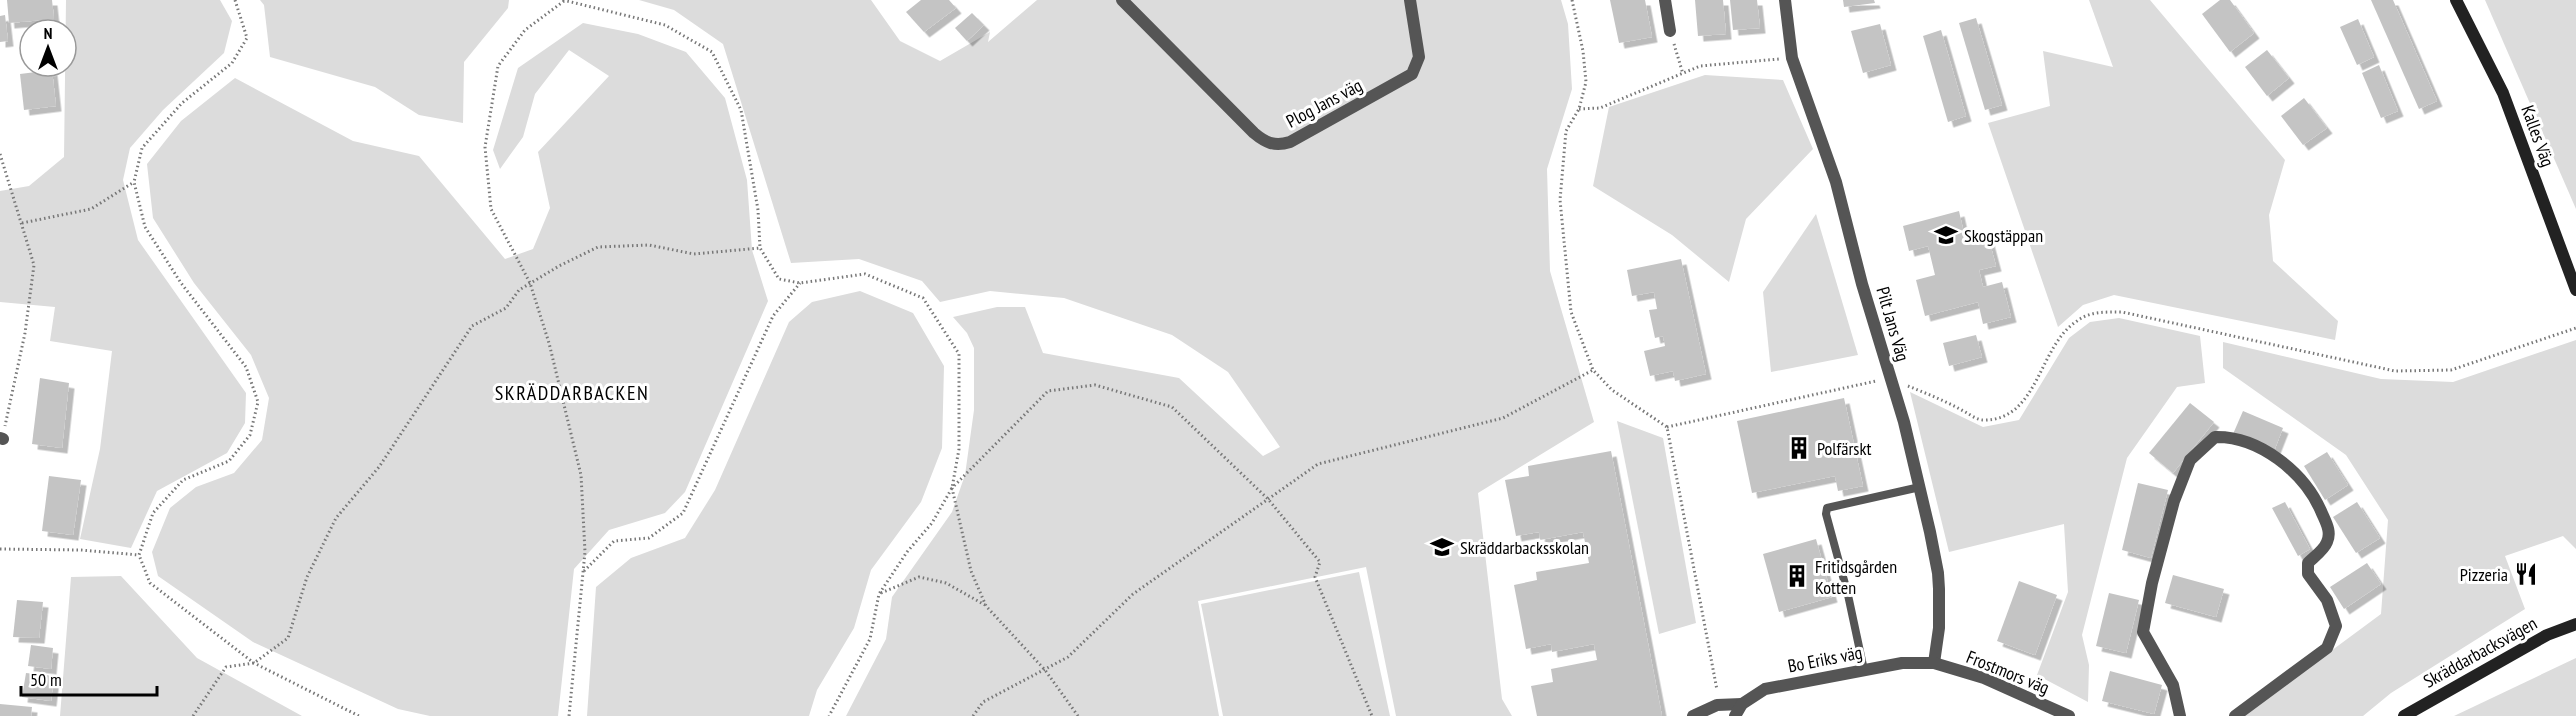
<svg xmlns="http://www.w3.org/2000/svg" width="2576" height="716" viewBox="0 0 2576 716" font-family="'PT Sans Narrow',sans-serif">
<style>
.green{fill:#dcdcdc}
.building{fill:#c4c4c4;filter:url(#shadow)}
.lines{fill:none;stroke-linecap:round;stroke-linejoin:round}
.path{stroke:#777;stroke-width:3;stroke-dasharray:1.5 3;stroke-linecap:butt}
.lane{stroke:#555;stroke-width:8}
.street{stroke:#555;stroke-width:12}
.secondary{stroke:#222;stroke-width:12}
.labels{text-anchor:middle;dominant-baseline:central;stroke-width:6;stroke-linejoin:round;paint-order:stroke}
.street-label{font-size:18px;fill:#000;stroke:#fff}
.poi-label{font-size:18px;fill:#000;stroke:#fff;text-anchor:start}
.neighbourhood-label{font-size:20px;letter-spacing:1.5px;fill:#000;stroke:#fff}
</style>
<defs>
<filter id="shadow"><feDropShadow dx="5.5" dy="5.5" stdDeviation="0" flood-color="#0004"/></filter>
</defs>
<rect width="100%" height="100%" fill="#fff"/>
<!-- green -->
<g class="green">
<polygon points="66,0 220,0 232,21 224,53 163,110 130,148 123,180 138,240 246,393 245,423 227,453 157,491 131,548 80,539 100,449 112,351 50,341 55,307 0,302 0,191 29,186 64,157"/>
<polygon points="260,0 509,0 508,8 464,62 463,123 419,115 375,87 270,57 264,5"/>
<polygon points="639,0 871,0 900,41 940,61 990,32 988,42 1037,0 1561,0 1568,24 1572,89 1547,169 1550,271 1594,422 1478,493 1502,699 1512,716 1396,716 1366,567 1198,601 1219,716 846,716 886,639 892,597 952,512 965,475 974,410 974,348 967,333 953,317 997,307 1025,307 1043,353 1179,378 1263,456 1280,447 1228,372 1172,335 1064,298 990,291 940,302 922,281 859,259 791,263 723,44 674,10"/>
<polygon points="2089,0 2150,0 2285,160 2269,215 2273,261 2338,321 2335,340 2114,295 2083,305 2058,327 1988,123 2050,106 2043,51 2113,67"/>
<polygon points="2485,0 2576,0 2576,209"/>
<polygon points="583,23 638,34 686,52 725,98 747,180 752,250 768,301 685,492 665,513 609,530 574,569 558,716 430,716 398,709 253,642 158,576 152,552 170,508 196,487 234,473 262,440 269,398 251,355 194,283 153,218 147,164 181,121 235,78 353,141 419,156 505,259 533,249 550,208 538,152 609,76 569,50 535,94 523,137 500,169 493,150 518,68"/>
<polygon points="1705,75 1783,80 1813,149 1746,219 1729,282 1672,235 1593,186 1609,107"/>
<polygon points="1816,214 1858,355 1771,372 1763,292"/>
<polygon points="860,291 913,313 944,366 942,448 921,502 871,570 854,628 817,690 809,716 587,716 596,587 631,558 685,538 715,490 789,322 812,302"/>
<polygon points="2119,318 2200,336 2205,383 2177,387 2127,458 2082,635 2089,665 2088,702 2037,675 2068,592 2064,524 1949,552 1910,392 1983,427 2019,420 2069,338 2090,322"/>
<polygon points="2576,340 2576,549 2563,536 2505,556 2525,609 2391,693 2363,716 2243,716 2381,614 2388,520 2346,455 2223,368 2223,342 2381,379 2453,382"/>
<polygon points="1617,421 1663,438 1696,623 1659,634"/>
<polygon points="1359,572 1390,716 1223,716 1201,604"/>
<polygon points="121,576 197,658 302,716 60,716 71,577"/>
<polygon points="2576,658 2576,716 2454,716"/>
</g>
<!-- building -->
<g class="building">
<polygon points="7,0 52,0 54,19 9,23"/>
<polygon points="921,0 949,0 956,8 924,32 906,12"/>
<polygon points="1610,0 1645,0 1652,37 1619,43"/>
<polygon points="1695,0 1723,0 1726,34 1698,36"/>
<polygon points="1730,0 1757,0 1760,28 1733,30"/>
<polygon points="1843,0 1874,0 1875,3 1844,7"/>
<polygon points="2220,0 2230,0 2254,33 2230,52 2202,14"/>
<polygon points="2371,0 2393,0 2437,101 2419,109"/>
<polygon points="972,13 984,25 967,41 955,28"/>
<polygon points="5,15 8,41 0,42 0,16"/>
<polygon points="1976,18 2002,105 1985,110 1959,23"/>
<polygon points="2358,19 2374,57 2357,65 2340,27"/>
<polygon points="1880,24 1891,65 1863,73 1851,31"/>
<polygon points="1941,30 1966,116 1948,122 1923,36"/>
<polygon points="2267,50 2289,78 2267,96 2245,67"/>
<polygon points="2379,65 2398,111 2381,118 2362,73"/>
<polygon points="52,70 56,106 24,110 20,74"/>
<polygon points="2304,98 2327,128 2303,145 2281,116"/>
<polygon points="1959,211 1965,238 1987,232 1996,266 1979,270 1983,287 2002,282 2011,317 1983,324 1978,302 1925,316 1916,280 1935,275 1928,246 1909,251 1903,226"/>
<polygon points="1681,259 1706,374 1675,381 1673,371 1650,376 1644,351 1665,346 1663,336 1655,338 1649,310 1657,309 1654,292 1632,296 1627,270"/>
<polygon points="1976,335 1982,357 1949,366 1943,343"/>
<polygon points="40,378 69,383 62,448 32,444"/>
<polygon points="1844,398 1863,486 1838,491 1835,476 1752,493 1737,421"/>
<polygon points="2190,403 2214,422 2173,473 2149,453"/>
<polygon points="2243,411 2283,428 2274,451 2233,434"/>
<polygon points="1611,451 1662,716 1537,716 1531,686 1553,682 1551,669 1597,660 1594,644 1552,652 1551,644 1526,649 1514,585 1537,580 1536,572 1589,563 1583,532 1540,540 1539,532 1516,536 1505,480 1529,476 1528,466"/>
<polygon points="2327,452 2348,485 2325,500 2304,466"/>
<polygon points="49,476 81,480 73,535 42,531"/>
<polygon points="2138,483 2168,490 2151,558 2122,550"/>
<polygon points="2285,502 2310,549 2298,556 2272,508"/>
<polygon points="2357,502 2380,538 2356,553 2333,517"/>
<polygon points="1816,539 1832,597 1779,612 1763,554"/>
<polygon points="2367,563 2381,584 2344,609 2330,587"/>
<polygon points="2173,575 2224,589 2216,617 2165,603"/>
<polygon points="2019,581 2057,595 2035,655 1997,641"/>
<polygon points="2109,593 2139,600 2126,653 2096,646"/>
<polygon points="17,600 43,602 39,638 13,637"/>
<polygon points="31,645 53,648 51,669 28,666"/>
<polygon points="2110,671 2162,685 2154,714 2102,701"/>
<polygon points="26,673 54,676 51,701 22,697"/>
<polygon points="0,704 32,707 31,716 0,716"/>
</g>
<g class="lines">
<!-- path -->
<g class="path">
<polyline points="235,0 247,38 232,63 182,103 142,148 134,182 145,227 181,283 246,367 258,402 250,435 229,461 183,480 153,513 139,555 150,583 254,663 359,716"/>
<polyline points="563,0 665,25 712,52 741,110 758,210 760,248 779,279 800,283 865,274 923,298 959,354 959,449 952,488 932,523 907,552 879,594 870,639 829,716"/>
<polyline points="1572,0 1583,51 1586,82 1579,109 1566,131 1560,200 1571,312 1593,370 1612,390 1667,427 1717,690"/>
<polyline points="564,1 525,30 498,66 485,147 491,209 530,283 549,343 581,475 585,552 569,716"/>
<polyline points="1674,44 1683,74"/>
<polyline points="1579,109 1600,108 1700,66 1779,59"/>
<polyline points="0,154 34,265 25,333 5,426"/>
<polyline points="22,223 91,209 134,182"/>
<path d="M1908,386C1928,394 1948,402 1967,413C1972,416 1978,420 1983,420C2039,421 2038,346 2077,321C2090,311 2106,312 2122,312L2395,371L2451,370L2576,328"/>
<polyline points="1667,427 1876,381"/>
<polyline points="0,549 81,550 139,555"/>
<polyline points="584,571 614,541 649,538 683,513 773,316 800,283"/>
<polyline points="881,593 919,577 946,583 985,605"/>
<polyline points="193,716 226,667 254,663 288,638 307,577 336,518 379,467 472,326 506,308 519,290 559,266 598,247 649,245 694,254 760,248"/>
<polyline points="973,716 983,702 1068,657 1133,594 1318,464 1503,418 1593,370"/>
<polyline points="1078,716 1045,670 986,606 971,571 952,488 1048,391 1095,385 1172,407 1268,499 1320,562 1315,577 1372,716"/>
</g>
<!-- lane -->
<polyline class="lane" points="1864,670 1848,595 1826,514 1827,508 1920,487"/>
<!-- street -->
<g class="street">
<path d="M1122,0L1254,133C1266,143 1275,147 1290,142L1412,74L1419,57L1410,0"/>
<polyline points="1665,0 1670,31"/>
<polyline points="1785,0 1792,58 1836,182 1862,284 1904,422 1930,532 1938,573 1939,589 1939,628 1934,663"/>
<polyline points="0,438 3,439"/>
<polyline points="1693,716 1717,705 1742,704"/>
<polyline points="1735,716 1742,704 1765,689 1902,663 1934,663 1984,678 2069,716"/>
<path d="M2180,716L2173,685L2143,632L2152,583L2174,501L2190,460L2215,437C2259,436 2304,472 2321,511C2325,521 2332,531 2327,542C2324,550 2314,557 2308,563V574L2327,600L2336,626L2327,648L2235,716"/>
</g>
<!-- secondary -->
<g class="secondary">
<polyline points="2456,0 2503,93 2576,290"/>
<polyline points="2404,716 2547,635 2576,624"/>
</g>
</g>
<!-- icons -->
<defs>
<g id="school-bare" transform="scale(1.8)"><path d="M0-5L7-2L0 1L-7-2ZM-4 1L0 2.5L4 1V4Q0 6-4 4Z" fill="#000" stroke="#fff" stroke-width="2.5" paint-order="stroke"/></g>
<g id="building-bare" transform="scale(1.8)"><path d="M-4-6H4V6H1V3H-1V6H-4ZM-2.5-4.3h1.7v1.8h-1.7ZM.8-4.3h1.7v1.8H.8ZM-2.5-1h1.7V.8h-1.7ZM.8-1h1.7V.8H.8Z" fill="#000" stroke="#fff" stroke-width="2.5" paint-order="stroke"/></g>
<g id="restaurant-bare" transform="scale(1.8)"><path d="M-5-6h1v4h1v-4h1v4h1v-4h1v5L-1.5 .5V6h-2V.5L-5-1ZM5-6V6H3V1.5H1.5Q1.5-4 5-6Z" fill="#000" stroke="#fff" stroke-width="2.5" paint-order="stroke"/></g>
</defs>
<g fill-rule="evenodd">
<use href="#school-bare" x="1946" y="235"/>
<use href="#building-bare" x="1799" y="448"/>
<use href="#school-bare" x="1442" y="547"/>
<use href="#restaurant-bare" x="2526" y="574"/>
<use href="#building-bare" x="1797" y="576"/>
</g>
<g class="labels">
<!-- street labels -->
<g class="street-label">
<text transform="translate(1324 103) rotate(-28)">Plog Jans väg</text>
<text transform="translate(2538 136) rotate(70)">Kalles Väg</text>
<text transform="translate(1893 324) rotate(74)">Pilt Jans Väg</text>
<text transform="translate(2480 652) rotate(-29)">Skräddarbacksvägen</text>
<text transform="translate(1825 659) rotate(-11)">Bo Eriks väg</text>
<text transform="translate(2008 672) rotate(22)">Frostmors väg</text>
</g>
<!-- poi labels -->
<g class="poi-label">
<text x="1964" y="235">Skogstäppan</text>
<text x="1817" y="448">Polfärskt</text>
<text x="1460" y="547">Skräddarbacksskolan</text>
<text x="1815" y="566">Fritidsgården<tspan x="1815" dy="21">Kotten</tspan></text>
<text x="2508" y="574" text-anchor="end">Pizzeria</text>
</g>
<!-- neighbourhood labels -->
<g class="neighbourhood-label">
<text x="572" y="393">SKRÄDDARBACKEN</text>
</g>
</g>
<!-- north arrow -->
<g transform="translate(48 48)"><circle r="28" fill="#ffffff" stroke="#999999" stroke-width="1.5"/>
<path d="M0-4.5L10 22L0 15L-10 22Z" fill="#000000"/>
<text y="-9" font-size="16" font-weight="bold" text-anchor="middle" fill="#000000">N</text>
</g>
<!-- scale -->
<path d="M21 686v9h136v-9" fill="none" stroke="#000000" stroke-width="3"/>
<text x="30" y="686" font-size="18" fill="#000000" stroke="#ffffff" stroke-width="4.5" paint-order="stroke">50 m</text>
</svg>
